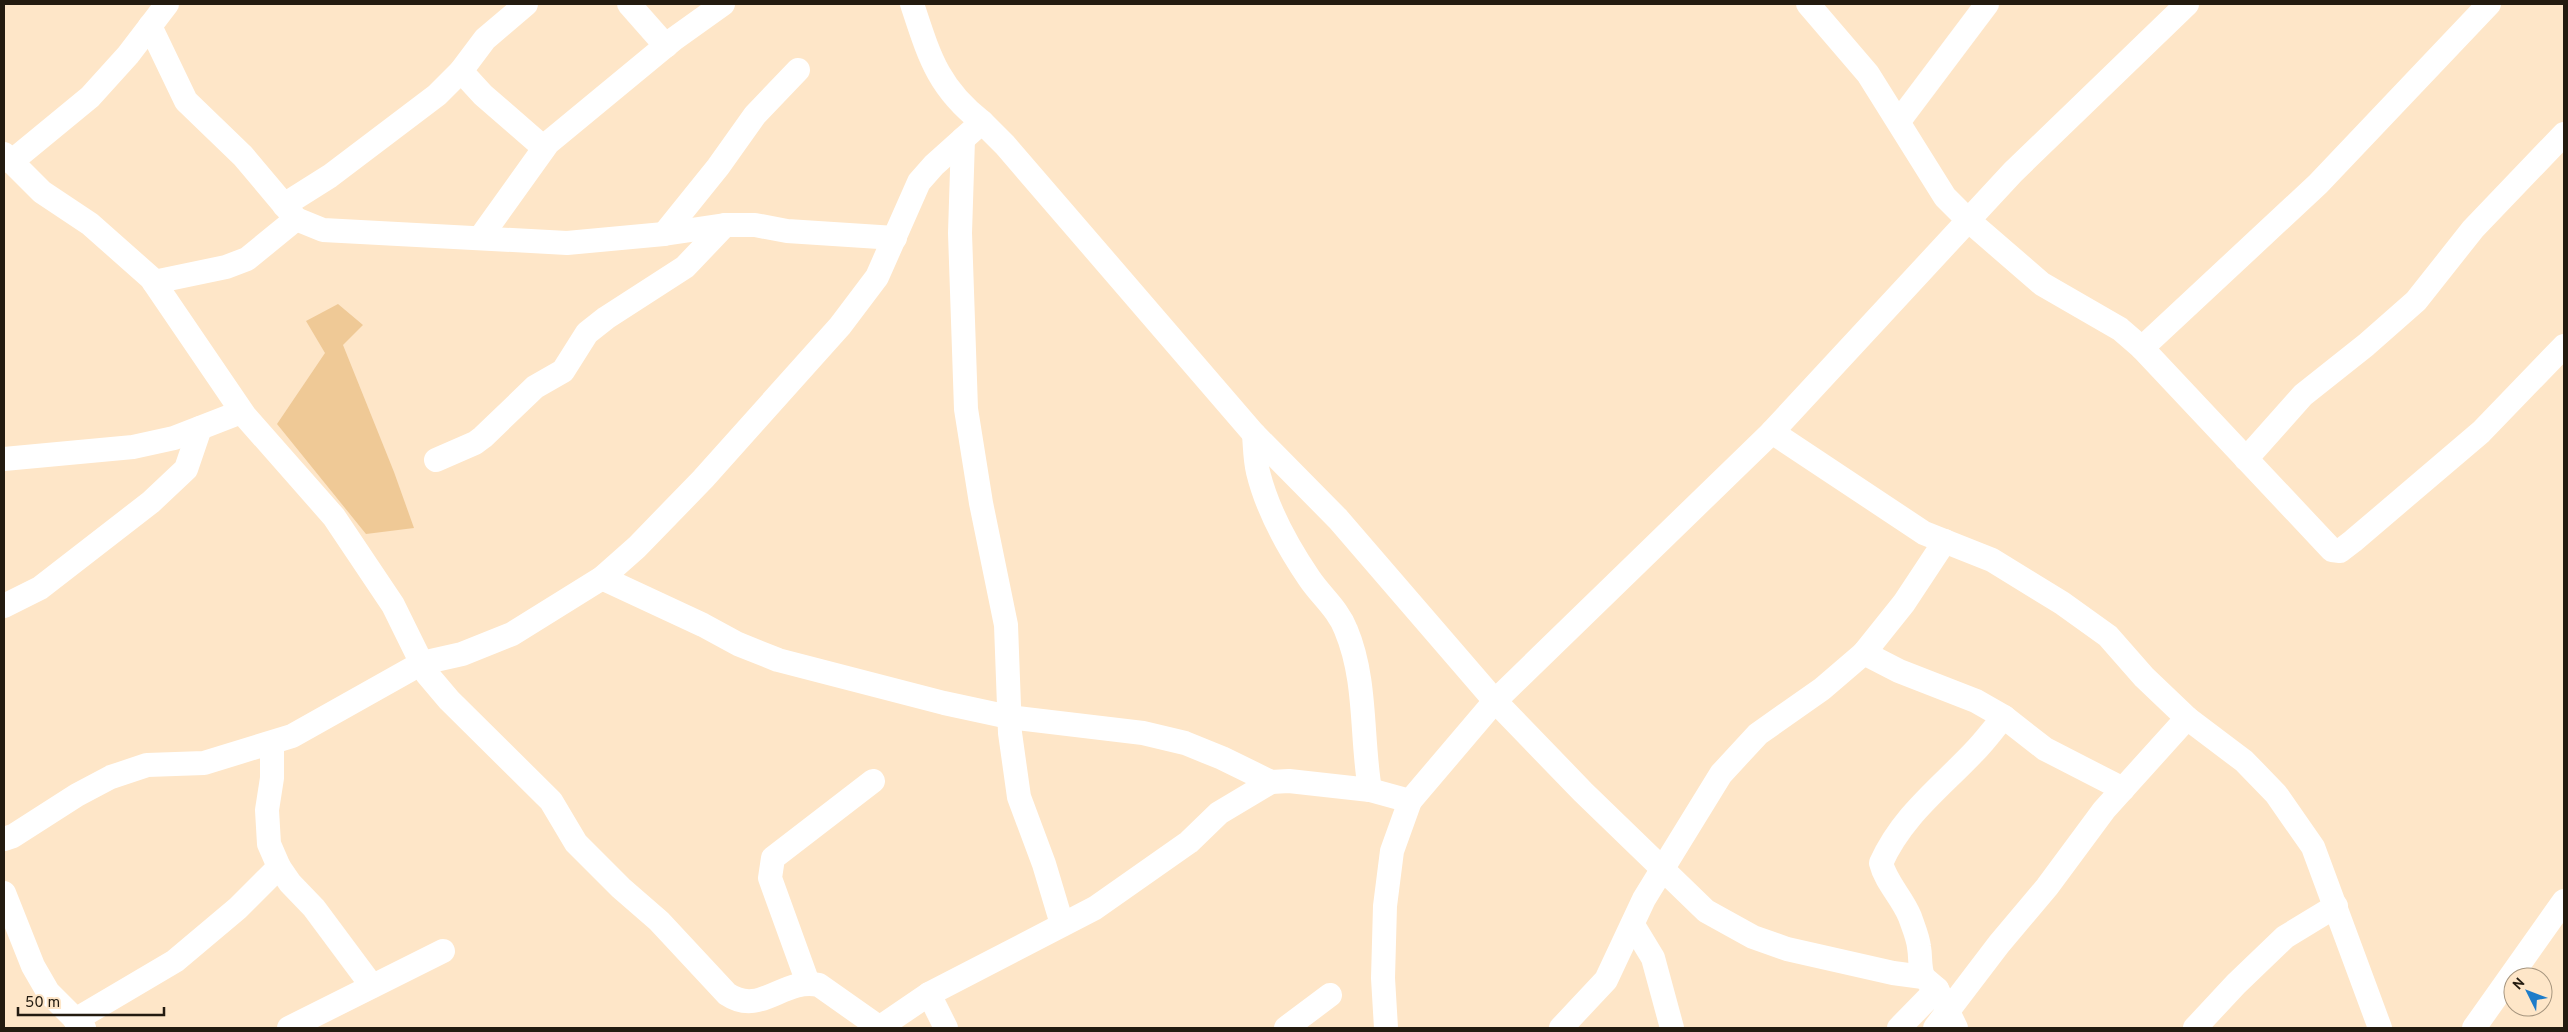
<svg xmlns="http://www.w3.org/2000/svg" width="2568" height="1032" viewBox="0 0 2568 1032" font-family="Overpass,sans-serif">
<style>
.green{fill:#efc996}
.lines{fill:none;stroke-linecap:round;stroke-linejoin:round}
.minor{stroke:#fff;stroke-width:24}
</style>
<rect width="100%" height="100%" fill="#fee6c8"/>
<!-- green -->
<polygon class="green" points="338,304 363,325 343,345 394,472 414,528 366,534 277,424 325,353 306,321"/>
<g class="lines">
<!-- minor -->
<g class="minor">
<polyline points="629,4 666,46"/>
<path d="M912,4C929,55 937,87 982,122"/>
<polyline points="1808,4 1868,74 1945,197 1968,220 2042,284 2120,329 2142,348 2332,550 2340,551 2353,541 2481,432 2564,346"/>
<polyline points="150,26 186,101 243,156 296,219 323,230 567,243 664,234 725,225 755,225 787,231 895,238"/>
<polyline points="461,71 483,95 544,148"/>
<polyline points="1899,121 1987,4"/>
<polyline points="963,139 960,233 966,409 981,503 1006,625 1010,733 1019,797 1044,864 1062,924"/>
<path d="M4,154L42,192L90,224L151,278L245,416L334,517L393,605L427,674L449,700L551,801L576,843L621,888L659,921L727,994C761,1017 783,977 819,985L880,1028"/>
<polyline points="11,162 90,97 128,55 167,4"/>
<polyline points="284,205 330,176 437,95 461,71 485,39 526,4"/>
<polyline points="664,234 718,167 755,115 798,70"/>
<polyline points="480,238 548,143 674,39 723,4"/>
<polyline points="154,282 226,267 247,259 296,219"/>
<polyline points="2142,348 2318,184 2489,4"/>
<polyline points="1772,432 1924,533 1992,560 2062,603 2108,636 2144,677 2187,718 2244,761 2276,794 2313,847 2380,1028"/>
<path d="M1254,434C1255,447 1255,460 1258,472C1267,509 1288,547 1309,578C1321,596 1338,609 1346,630C1367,680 1361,737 1370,790"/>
<polyline points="4,459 133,447 174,438 241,412"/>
<polyline points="2246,459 2303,395 2366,345 2416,301 2473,229 2564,134"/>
<polyline points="436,460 475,443 483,437 535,387 563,371 587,333 606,318 685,267 725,225"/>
<polyline points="602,578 703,625 738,644 778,660 944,703 1009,717 1143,733 1185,743 1222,758 1271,782 1289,781 1370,790 1410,801"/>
<polyline points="4,606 40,588 151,502 186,469 200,428"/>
<polyline points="1864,653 1899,671 1976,701 2004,717 2045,749 2123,789"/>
<polyline points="272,743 272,778 267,810 269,844 279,867 290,883 314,908 372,986"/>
<polyline points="4,839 13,836 77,795 111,777 147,765 204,763 292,736 422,663 462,654 512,634 602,578 637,547 703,479 840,326 877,277 919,182 934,165 982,122 1005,145 1254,434 1338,519 1495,701 1583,792 1706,911 1753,937 1787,949 1893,973 1923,977 1937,989 1956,1028"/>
<polyline points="4,893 33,966 48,992 84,1028"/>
<polyline points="1633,925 1653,958 1672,1028"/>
<path d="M1923,977C1919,966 1921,958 1919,947C1918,937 1913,926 1910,917C1902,897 1886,883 1881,863C1902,816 1940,788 1974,752C1985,741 1994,728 2004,717"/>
<polyline points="808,983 770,878 773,858 873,781"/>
<polyline points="929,994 946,1028"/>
<polyline points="75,1020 175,961 238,908 279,867"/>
<polyline points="289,1028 443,951"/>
<polyline points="879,1028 929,994 1095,908 1189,842 1219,813 1271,782"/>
<polyline points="1286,1028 1330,995"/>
<polyline points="1386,1028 1383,978 1385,906 1392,851 1410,801 1495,701 1772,432 2013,172 2187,4"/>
<polyline points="1561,1028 1606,980 1644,899 1721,774 1758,734 1822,689 1864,653 1904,603 1945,541"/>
<polyline points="1899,1028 1937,989"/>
<polyline points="1935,1028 1999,944 2047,887 2104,810 2187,718"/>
<polyline points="2195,1028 2236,984 2285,937 2336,906"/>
<polyline points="2474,1028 2564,901"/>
</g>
</g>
<!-- border -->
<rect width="2568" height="1032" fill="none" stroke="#231b10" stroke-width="10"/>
<!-- north arrow -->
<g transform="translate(2528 992) rotate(312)"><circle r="24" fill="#fee6c8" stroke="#a6957e"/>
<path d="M0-4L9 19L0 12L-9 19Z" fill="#1e7cc9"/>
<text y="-8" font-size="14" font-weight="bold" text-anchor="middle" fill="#231b10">N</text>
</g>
<!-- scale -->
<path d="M18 1007v8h146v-8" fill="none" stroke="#231b10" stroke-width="2.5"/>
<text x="25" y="1007" font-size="15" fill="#231b10" stroke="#fee6c8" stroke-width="4" paint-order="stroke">50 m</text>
</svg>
